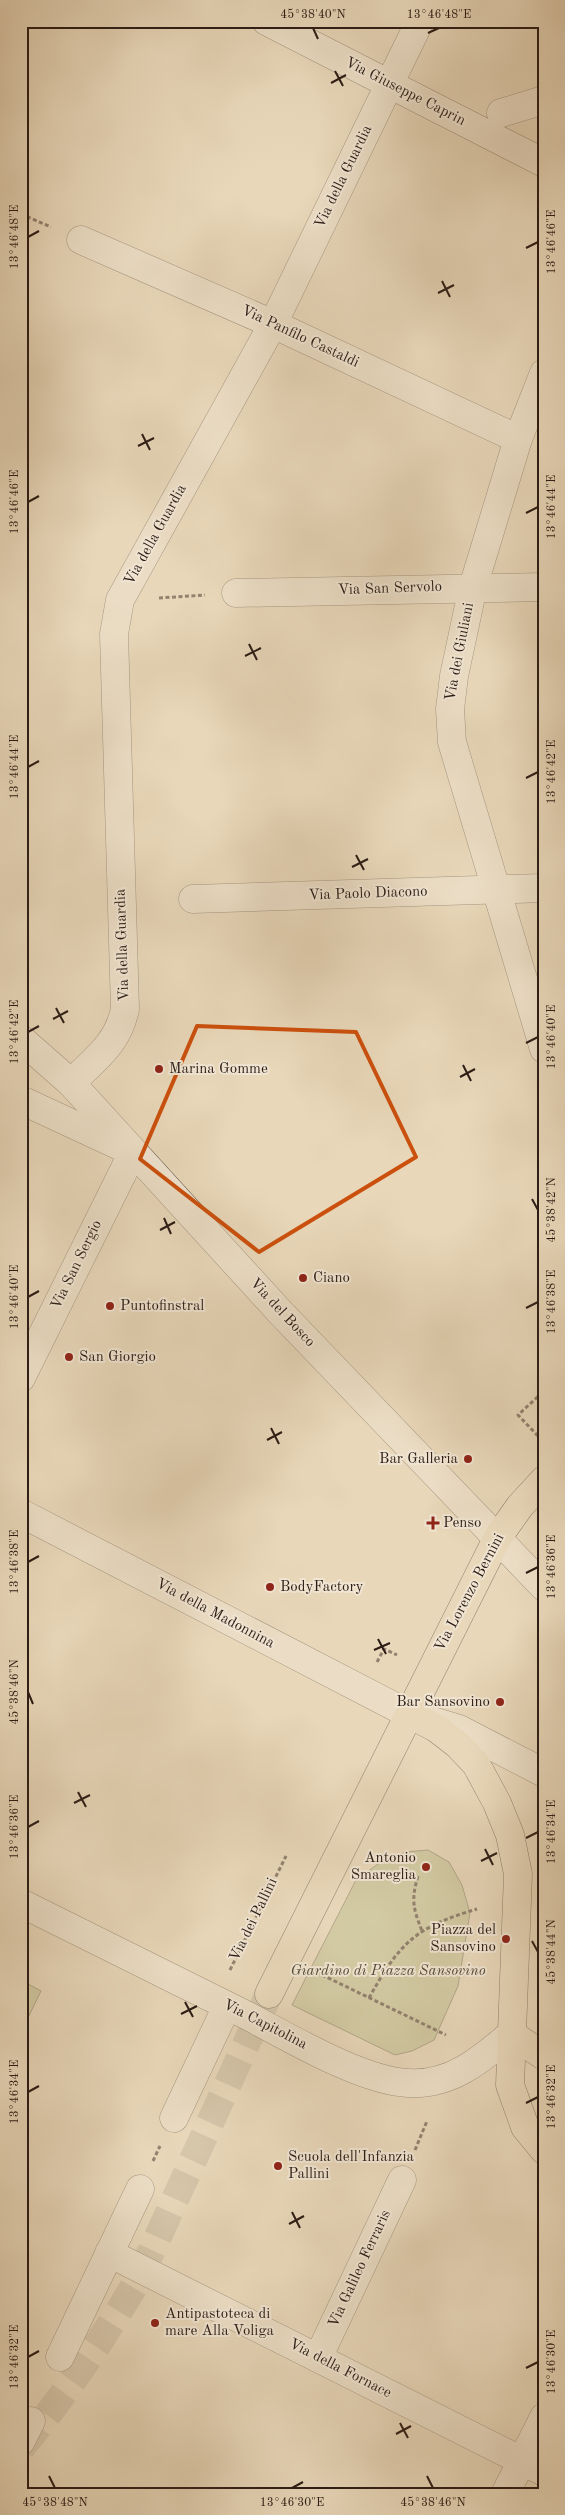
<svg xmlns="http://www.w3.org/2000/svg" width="565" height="2515" viewBox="0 0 565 2515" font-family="'Old Standard TT',serif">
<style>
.green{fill:#bbbd8b;stroke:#736c50}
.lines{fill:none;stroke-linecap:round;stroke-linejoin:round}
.major-tunnel{stroke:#c2b198;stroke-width:28;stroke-dasharray:28 14;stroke-linecap:butt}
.minor-casing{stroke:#5a4a3e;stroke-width:29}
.major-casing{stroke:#2b1b15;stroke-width:29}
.path{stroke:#2b1b15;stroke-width:3;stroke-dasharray:4 2.5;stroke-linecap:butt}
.minor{stroke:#f0e5d2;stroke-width:28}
.major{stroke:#e8d7b9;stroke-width:28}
.marked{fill:none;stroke:#cc500d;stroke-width:4;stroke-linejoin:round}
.ticks{fill:none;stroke:#2b1b15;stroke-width:2}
.poi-dot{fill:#8f2418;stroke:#f0e5d2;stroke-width:2}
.labels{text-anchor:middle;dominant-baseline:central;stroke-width:4;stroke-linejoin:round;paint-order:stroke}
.street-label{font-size:15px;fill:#2b1b15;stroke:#f0e5d2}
.poi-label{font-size:15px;fill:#2b1b15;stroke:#f0e5d2;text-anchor:start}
.park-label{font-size:15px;font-style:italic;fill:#564c38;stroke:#f0e5d2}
.neatline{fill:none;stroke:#2b1b15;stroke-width:2}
.ticks-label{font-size:12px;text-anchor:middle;fill:#2b1b15}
</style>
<rect width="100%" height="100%" fill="#e8d7b9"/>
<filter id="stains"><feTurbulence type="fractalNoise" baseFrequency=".004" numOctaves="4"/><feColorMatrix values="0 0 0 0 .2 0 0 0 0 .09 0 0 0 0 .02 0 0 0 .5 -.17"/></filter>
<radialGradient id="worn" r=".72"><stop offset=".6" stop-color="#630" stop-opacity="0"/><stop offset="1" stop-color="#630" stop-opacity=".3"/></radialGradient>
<!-- green -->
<g class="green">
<polygon points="428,1850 449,1862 462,1885 470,1913 458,1986 434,2040 412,2051 395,2055 292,2005 356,1880 378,1864 405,1852"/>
<polygon points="21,1980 41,1991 21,2032"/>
</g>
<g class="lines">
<!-- major-tunnel -->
<path class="major-tunnel" d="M21,2448C66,2394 105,2336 140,2276L269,1994"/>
<!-- minor casing -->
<g class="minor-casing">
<g id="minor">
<polyline points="266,21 544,163"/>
<polyline points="501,113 544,100"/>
<polyline points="81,240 273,324 518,439"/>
<polyline points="544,373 518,439 473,587 454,676 450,709 452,742 544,1049"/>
<polyline points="236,593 544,587"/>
<polyline points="193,899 544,888"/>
<polyline points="21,1039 71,1083 280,1312 544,1587"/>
<path d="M71,1083C95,1059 118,1044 125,1009L114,634L120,600L273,324L420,21"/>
<polyline points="21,1100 122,1147"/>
<polyline points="21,1378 133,1152"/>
<polyline points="21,1513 409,1714 459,1729 544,1773"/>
<path d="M21,1903C97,1941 173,1978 248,2016C290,2038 362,2081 408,2083C450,2086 481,2060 511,2034"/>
<polyline points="174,2118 227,2006"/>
<polyline points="109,2253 544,2472"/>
<polyline points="60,2357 140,2189"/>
<polyline points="318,2358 402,2180"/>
<polyline points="21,2441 31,2421"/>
<polyline points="505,2494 544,2417"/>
</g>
</g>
<!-- major casing -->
<g class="major-casing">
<g id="major">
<polyline points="409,1714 436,1728 458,1745 476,1764 497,1803 510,1835 518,1874 510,2085 525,2127 544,2150"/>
<polyline points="269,1994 498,1537 520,1506 544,1480"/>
<polyline points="511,2034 544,2056"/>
</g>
</g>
<!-- path -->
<g class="path">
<polyline points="21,214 51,227"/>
<polyline points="159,598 205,595"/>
<polyline points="538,1436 518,1415 544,1391"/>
<polyline points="377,1662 384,1649 397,1655"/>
<path d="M418,1876C411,1900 413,1908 422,1931"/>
<polyline points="230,1970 286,1856"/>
<polyline points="316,1972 446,2035"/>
<path d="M369,1998C400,1942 416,1927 477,1909"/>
<polyline points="415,2150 427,2121"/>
<polyline points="153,2161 160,2146"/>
</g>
<!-- minor -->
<use href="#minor" class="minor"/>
<!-- major -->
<use href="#major" class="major"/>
</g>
<!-- marked area -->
<path d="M0 0H565V2515H0ZM197,1026L356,1032L416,1157L259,1252L140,1159Z" fill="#e8d7b9" fill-opacity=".55" fill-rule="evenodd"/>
<path class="marked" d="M197,1026L356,1032L416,1157L259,1252L140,1159Z"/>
<!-- ticks -->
<path class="ticks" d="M313,28L318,39M428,33L439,28M335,71L343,86M331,83L346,75M28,237L39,231M526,248L538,242M442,281L450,297M438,293L454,285M142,434L150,450M138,446L154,438M28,502L39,496M526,513L538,507M249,644L257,660M245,656L261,648M28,767L39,761M526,778L538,772M356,855L364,870M352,867L368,859M56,1008L64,1023M53,1019L68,1011M28,1032L39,1026M526,1043L538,1037M463,1065L471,1081M460,1077L475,1069M532,1199L538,1210M164,1218L171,1234M160,1230L175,1222M28,1297L39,1291M526,1308L538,1302M271,1428L279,1444M267,1440L282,1432M28,1562L39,1556M526,1573L538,1567M378,1639L386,1654M374,1650L390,1643M28,1692L33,1704M78,1792L86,1807M74,1803L90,1795M28,1827L39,1821M526,1838L538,1832M485,1849L493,1865M481,1861L497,1853M532,1941L538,1952M185,2002L193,2017M181,2014L197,2006M28,2092L39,2086M526,2103L538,2097M292,2212L300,2228M289,2224L304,2216M28,2357L39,2351M526,2368L538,2362M400,2423L408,2438M396,2434L411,2426M49,2476L55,2488M427,2476L433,2488M292,2488L303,2482"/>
<!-- markers -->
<g class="poi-dot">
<circle cx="159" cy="1069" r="5"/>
<circle cx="303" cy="1278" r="5"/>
<circle cx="110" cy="1306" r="5"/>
<circle cx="69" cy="1357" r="5"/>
<circle cx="468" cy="1459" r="5"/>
<path d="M430.5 1515.5h5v5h5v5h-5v5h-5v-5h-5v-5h5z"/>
<circle cx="270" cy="1587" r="5"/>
<circle cx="500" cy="1702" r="5"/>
<circle cx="426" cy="1867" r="5"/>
<circle cx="506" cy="1939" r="5"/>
<circle cx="278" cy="2166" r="5"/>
<circle cx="155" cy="2323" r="5"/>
</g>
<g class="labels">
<!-- street labels -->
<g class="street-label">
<text transform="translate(405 92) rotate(27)">Via Giuseppe Caprin</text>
<text transform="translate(344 177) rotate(-64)">Via della Guardia</text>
<text transform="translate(300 337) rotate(25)">Via Panfilo Castaldi</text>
<text transform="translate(156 535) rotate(-61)">Via della Guardia</text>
<text transform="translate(390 589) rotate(-2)">Via San Servolo</text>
<text transform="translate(460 652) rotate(-79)">Via dei Giuliani</text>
<text transform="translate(368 894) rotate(-2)">Via Paolo Diacono</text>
<text transform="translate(123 945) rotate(-92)">Via della Guardia</text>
<text transform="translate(77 1265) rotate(-64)">Via San Sergio</text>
<text transform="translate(282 1313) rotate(47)">Via del Bosco</text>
<text transform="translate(470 1593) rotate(-62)">Via Lorenzo Bernini</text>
<text transform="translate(215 1614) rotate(28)">Via della Madonnina</text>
<text transform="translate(254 1920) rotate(-64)">Via dei Pallini</text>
<text transform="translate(265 2025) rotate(27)">Via Capitolina</text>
<text transform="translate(360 2269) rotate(-65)">Via Galileo Ferraris</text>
<text transform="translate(340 2369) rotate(27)">Via della Fornace</text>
</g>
<!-- poi labels -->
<g class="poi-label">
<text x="169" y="1069">Marina Gomme</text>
<text x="313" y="1278">Ciano</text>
<text x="120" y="1306">Puntofinstral</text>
<text x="79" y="1357">San Giorgio</text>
<text x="458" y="1459" text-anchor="end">Bar Galleria</text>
<text x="443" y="1523">Penso</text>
<text x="280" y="1587">BodyFactory</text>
<text x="490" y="1702" text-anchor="end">Bar Sansovino</text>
<text x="416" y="1858" text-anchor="end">Antonio<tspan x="416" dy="17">Smareglia</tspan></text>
<text x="496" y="1930" text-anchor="end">Piazza del<tspan x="496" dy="17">Sansovino</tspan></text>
<text x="288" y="2157">Scuola dell'Infanzia<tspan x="288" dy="17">Pallini</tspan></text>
<text x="165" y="2314">Antipastoteca di<tspan x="165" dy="17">mare Alla Voliga</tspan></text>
</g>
<!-- park labels -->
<g class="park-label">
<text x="388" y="1971">Giardino di Piazza Sansovino</text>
</g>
</g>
<!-- margin -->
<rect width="565" height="2515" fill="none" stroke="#e8d7b9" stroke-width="55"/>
<rect x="28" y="28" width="510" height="2460" class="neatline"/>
<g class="ticks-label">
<text x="313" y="18">45°38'40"N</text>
<text x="439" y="18">13°46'48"E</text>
<text transform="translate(14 237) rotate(-90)" y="4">13°46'48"E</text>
<text transform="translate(551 242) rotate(-90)" y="4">13°46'46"E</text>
<text transform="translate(14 502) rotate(-90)" y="4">13°46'46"E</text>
<text transform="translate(551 507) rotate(-90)" y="4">13°46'44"E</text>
<text transform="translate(14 767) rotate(-90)" y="4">13°46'44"E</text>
<text transform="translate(551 772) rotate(-90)" y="4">13°46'42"E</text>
<text transform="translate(14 1032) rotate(-90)" y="4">13°46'42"E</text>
<text transform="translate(551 1037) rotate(-90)" y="4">13°46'40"E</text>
<text transform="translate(551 1210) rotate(-90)" y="4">45°38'42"N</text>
<text transform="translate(14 1297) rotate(-90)" y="4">13°46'40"E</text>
<text transform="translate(551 1302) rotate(-90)" y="4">13°46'38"E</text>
<text transform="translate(14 1562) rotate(-90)" y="4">13°46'38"E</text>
<text transform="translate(551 1567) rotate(-90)" y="4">13°46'36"E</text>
<text transform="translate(14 1692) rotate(-90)" y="4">45°38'46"N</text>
<text transform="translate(14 1827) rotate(-90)" y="4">13°46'36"E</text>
<text transform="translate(551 1832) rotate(-90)" y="4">13°46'34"E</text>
<text transform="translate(551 1952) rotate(-90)" y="4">45°38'44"N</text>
<text transform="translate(14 2092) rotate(-90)" y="4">13°46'34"E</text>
<text transform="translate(551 2097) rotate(-90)" y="4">13°46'32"E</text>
<text transform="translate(14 2357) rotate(-90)" y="4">13°46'32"E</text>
<text transform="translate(551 2362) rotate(-90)" y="4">13°46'30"E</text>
<text x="55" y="2506">45°38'48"N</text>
<text x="292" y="2506">13°46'30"E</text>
<text x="433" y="2506">45°38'46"N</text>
</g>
<rect width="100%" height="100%" filter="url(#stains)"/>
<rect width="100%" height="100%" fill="url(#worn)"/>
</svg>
